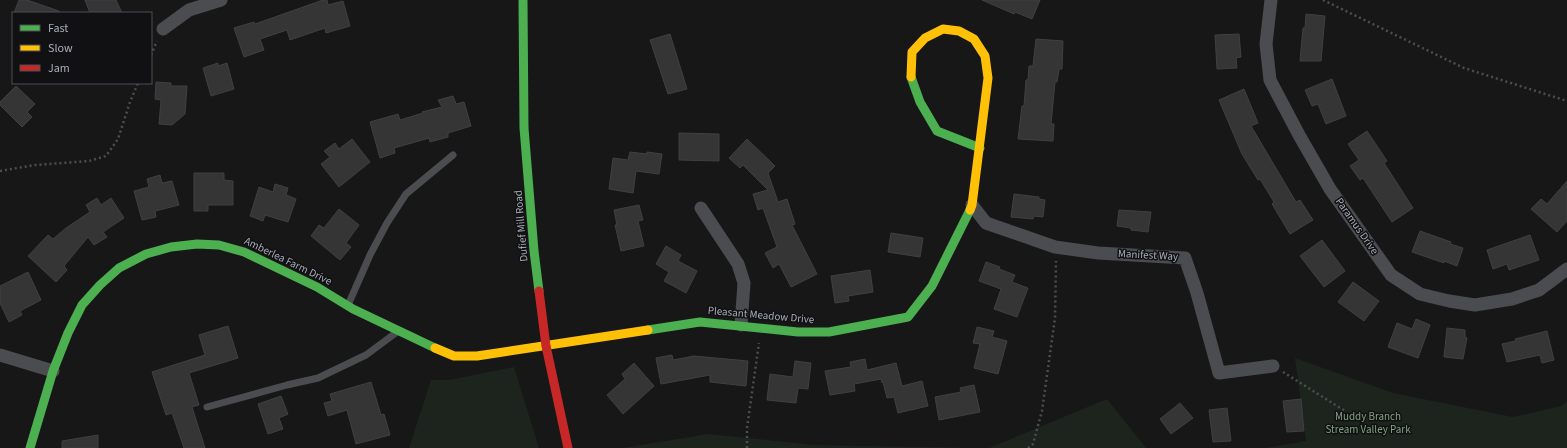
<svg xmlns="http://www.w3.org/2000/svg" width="1567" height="448" viewBox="0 0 1567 448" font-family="'Source Sans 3',sans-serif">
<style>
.green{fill:#1d241e}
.building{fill:#353536;stroke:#3f4043}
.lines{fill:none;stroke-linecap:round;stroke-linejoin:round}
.path{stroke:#4d4e52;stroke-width:2.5;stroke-dasharray:2 3;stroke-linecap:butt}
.lane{stroke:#4b4c50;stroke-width:7}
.street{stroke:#4b4c50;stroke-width:13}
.fast{stroke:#4caf50;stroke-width:9}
.slow{stroke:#ffc107;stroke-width:9}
.jam{stroke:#c62828;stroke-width:9}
.labels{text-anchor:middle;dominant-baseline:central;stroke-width:3;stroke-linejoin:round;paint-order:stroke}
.street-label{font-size:11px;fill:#a8adb8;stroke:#111113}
.park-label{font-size:11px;fill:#7fa381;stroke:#111113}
</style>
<rect width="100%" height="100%" fill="#171717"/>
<!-- green -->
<g class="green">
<polygon points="1295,358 1393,393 1513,417 1561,406 1567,401 1567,448 1265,448 1306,441"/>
<polygon points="514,367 539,448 409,448 431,380 449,380"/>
<polygon points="1107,399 1146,448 989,448"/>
<polygon points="708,434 814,445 976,448 623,448"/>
</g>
<!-- building -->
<g class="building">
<polygon points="19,0 27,0 59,11 59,13 14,13"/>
<polygon points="85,0 116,0 122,13 90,13"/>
<polygon points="323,0 327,0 328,5 343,1 350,26 326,33 325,28 290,40 287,30 260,39 264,50 244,57 234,28 254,22 255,24"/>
<polygon points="982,0 1040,0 1032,19 1015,12 1014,14"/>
<polygon points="1306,14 1325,16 1321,61 1300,61 1303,28 1305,28"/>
<polygon points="670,34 687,89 668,94 650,40"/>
<polygon points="1239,34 1241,57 1236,58 1237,68 1217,69 1215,35"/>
<polygon points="1036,39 1063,41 1062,69 1059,69 1057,82 1055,82 1051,124 1054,124 1053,141 1018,139 1022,106 1024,106 1026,80 1028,80 1029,66 1033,66"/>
<polygon points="218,63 218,66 227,63 234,89 211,96 203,68"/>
<polygon points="1332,79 1346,116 1326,124 1318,104 1312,106 1305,90"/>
<polygon points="156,82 171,83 171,86 187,86 185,114 172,125 159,124 161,100 155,99"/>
<polygon points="16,86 35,104 27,112 32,117 22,127 0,105 0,102"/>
<polygon points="1244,89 1258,123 1251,126 1296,202 1300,200 1313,220 1290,234 1272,204 1274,202 1260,179 1258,180 1242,154 1219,100"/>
<polygon points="453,96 456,104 464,102 471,126 448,133 448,137 430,142 429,138 394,148 395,153 380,158 370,122 398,114 400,120 423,113 422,112 442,107 438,100"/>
<polygon points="1367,131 1387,161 1384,163 1413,208 1392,222 1363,178 1360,180 1350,166 1359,160 1348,144"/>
<polygon points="679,133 719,134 719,161 679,160"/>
<polygon points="352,139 370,162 339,187 321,164 330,157 324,151 335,143 339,149"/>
<polygon points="747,139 775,166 768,173 778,202 787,199 795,224 792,225 817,274 791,287 779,264 773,268 765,253 777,247 763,208 758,210 753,194 768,190 743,165 740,168 729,158"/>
<polygon points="630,152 647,154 647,152 662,154 659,174 636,171 633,193 609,189 613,158 628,160"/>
<polygon points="194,173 224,173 224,180 233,181 233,205 208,205 208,211 194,211"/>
<polygon points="160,175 162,183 172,181 179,205 155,211 156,217 142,220 134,191 149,187 147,179"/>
<polygon points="1567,181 1567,221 1557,232 1531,209 1541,199 1547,204"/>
<polygon points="275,184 288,188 286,195 296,199 288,222 265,215 263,221 250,216 259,187 273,192"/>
<polygon points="1014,194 1039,197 1039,199 1045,200 1043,217 1034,216 1033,219 1011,217"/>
<polygon points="97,198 101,205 111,198 124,218 103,232 107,237 94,245 88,237 64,266 67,270 56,282 28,256 48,235 53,239 66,228 90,212 86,205"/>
<polygon points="639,205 643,220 638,221 644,246 621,251 615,225 617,225 614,210"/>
<polygon points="339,209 359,225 346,243 351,247 340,260 311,236 319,225 324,228"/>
<polygon points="1119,210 1151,212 1148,232 1131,230 1131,228 1117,226"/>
<polygon points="1420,231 1451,242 1450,244 1463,248 1457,266 1444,261 1444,263 1412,252"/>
<polygon points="891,233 923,238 920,257 888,252"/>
<polygon points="1530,235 1539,260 1509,270 1507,264 1493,269 1487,250"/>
<polygon points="1322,240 1345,271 1324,287 1300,256"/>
<polygon points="666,246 681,255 678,261 697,271 686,293 664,281 669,272 656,264"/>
<polygon points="986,262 1000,267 999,269 1015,275 1012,282 1028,288 1017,317 994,309 1001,289 979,281"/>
<polygon points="870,270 873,292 848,296 849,301 835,303 831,276"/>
<polygon points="28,272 41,300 20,311 22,315 9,322 0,303 0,286"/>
<polygon points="1353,282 1379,301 1364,321 1338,302"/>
<polygon points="1416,319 1430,325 1418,358 1388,347 1397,323 1412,329"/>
<polygon points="228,326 238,358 189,373 199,405 192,407 205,448 184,448 172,413 166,415 152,372 205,355 199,335"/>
<polygon points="977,327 994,331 992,337 1007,341 998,374 974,368 980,344 973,343"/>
<polygon points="1447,328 1465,330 1465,337 1467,338 1463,359 1444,357"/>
<polygon points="1547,331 1554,360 1542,363 1540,355 1507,362 1502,344 1516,341 1515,339"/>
<polygon points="672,355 673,360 694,356 748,361 746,386 710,382 710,375 661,384 656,358"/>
<polygon points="865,359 867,370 896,363 902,386 922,381 928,406 898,413 894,397 887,398 883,382 882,383 881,379 854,384 855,391 830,395 825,371 851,367 850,362"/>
<polygon points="795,361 811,363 808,389 798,388 796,403 767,400 770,374 793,377"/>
<polygon points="634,363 654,386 623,414 607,395 625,379 622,374"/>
<polygon points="371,382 381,415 384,414 390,435 356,444 347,410 328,416 324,403 332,401 330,394"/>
<polygon points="974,385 980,412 939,420 935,397 961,392 960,388"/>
<polygon points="281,396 288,414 279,418 283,429 268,434 258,404"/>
<polygon points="1301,399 1304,431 1287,432 1283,401"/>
<polygon points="1180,403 1193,418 1171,434 1160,419"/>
<polygon points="1227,408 1231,441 1213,442 1209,410"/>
<polygon points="98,435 98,448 62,448 62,441"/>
</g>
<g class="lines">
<!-- path -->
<g class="path">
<polyline points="1323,0 1464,68 1567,101"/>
<polyline points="151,55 157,41"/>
<polyline points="0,171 35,165 89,161 106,156 118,139 130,102 138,83"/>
<polyline points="1283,372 1345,411"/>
<polyline points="747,448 747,428 759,343"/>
<polyline points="1028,448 1033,444 1042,411 1055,318 1056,261"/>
</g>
<!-- lane -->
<g class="lane">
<polyline points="348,305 370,255 387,223 406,194 453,155"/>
<polyline points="207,407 287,385 318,378 366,355 397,332"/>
</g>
<!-- street -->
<g class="street">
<polyline points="1271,0 1266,44 1270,80 1299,135 1330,189 1391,275 1420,294 1449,301 1475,305 1512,299 1539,290 1567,269"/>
<polyline points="163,29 189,10 221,0"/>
<polyline points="972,205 986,223 1055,247 1098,253 1185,258 1197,293 1219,373 1273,366"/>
<polyline points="701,208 738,264 744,283 741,325"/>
<polyline points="0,355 53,371"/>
</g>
<!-- fast -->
<g class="fast">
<polyline points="523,0 524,128 534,251 539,291"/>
<polyline points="911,77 920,102 937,131 980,148"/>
<polyline points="648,330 700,322 798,332 829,332 908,317 932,286 970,210"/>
<polyline points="30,448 53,371 68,333 82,305 100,285 119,268 146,254 171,247 197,244 219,245 244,252 317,287 353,309 435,348"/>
</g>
<!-- slow -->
<g class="slow">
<polyline points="911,77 912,52 925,38 943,29 959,31 974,39 985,56 988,78 972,205 970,210"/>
<polyline points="435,348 454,356 477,356 648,330"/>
</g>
<!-- jam -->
<polyline class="jam" points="539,291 546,346 568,448"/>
</g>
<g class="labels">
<!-- street labels -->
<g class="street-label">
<text transform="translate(521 226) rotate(-95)">Dufief Mill Road</text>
<text transform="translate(1357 226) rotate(55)">Paramus Drive</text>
<text transform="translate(1148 255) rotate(3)">Manifest Way</text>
<text transform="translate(288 261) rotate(26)">Amberlea Farm Drive</text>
<text transform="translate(761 315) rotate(5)">Pleasant Meadow Drive</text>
</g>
<!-- park labels -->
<g class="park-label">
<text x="1368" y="416">Muddy Branch<tspan x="1368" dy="13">Stream Valley Park</tspan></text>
</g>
</g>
<!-- legend -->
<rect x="12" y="12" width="140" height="72" fill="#111113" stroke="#4d4f55"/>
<rect x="20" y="25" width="20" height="6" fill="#4caf50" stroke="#4d4f55"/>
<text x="48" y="32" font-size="12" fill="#a8adb8">Fast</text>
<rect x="20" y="45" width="20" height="6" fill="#ffc107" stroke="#4d4f55"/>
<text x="48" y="52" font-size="12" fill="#a8adb8">Slow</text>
<rect x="20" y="65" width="20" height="6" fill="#c62828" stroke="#4d4f55"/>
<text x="48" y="72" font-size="12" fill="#a8adb8">Jam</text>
</svg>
